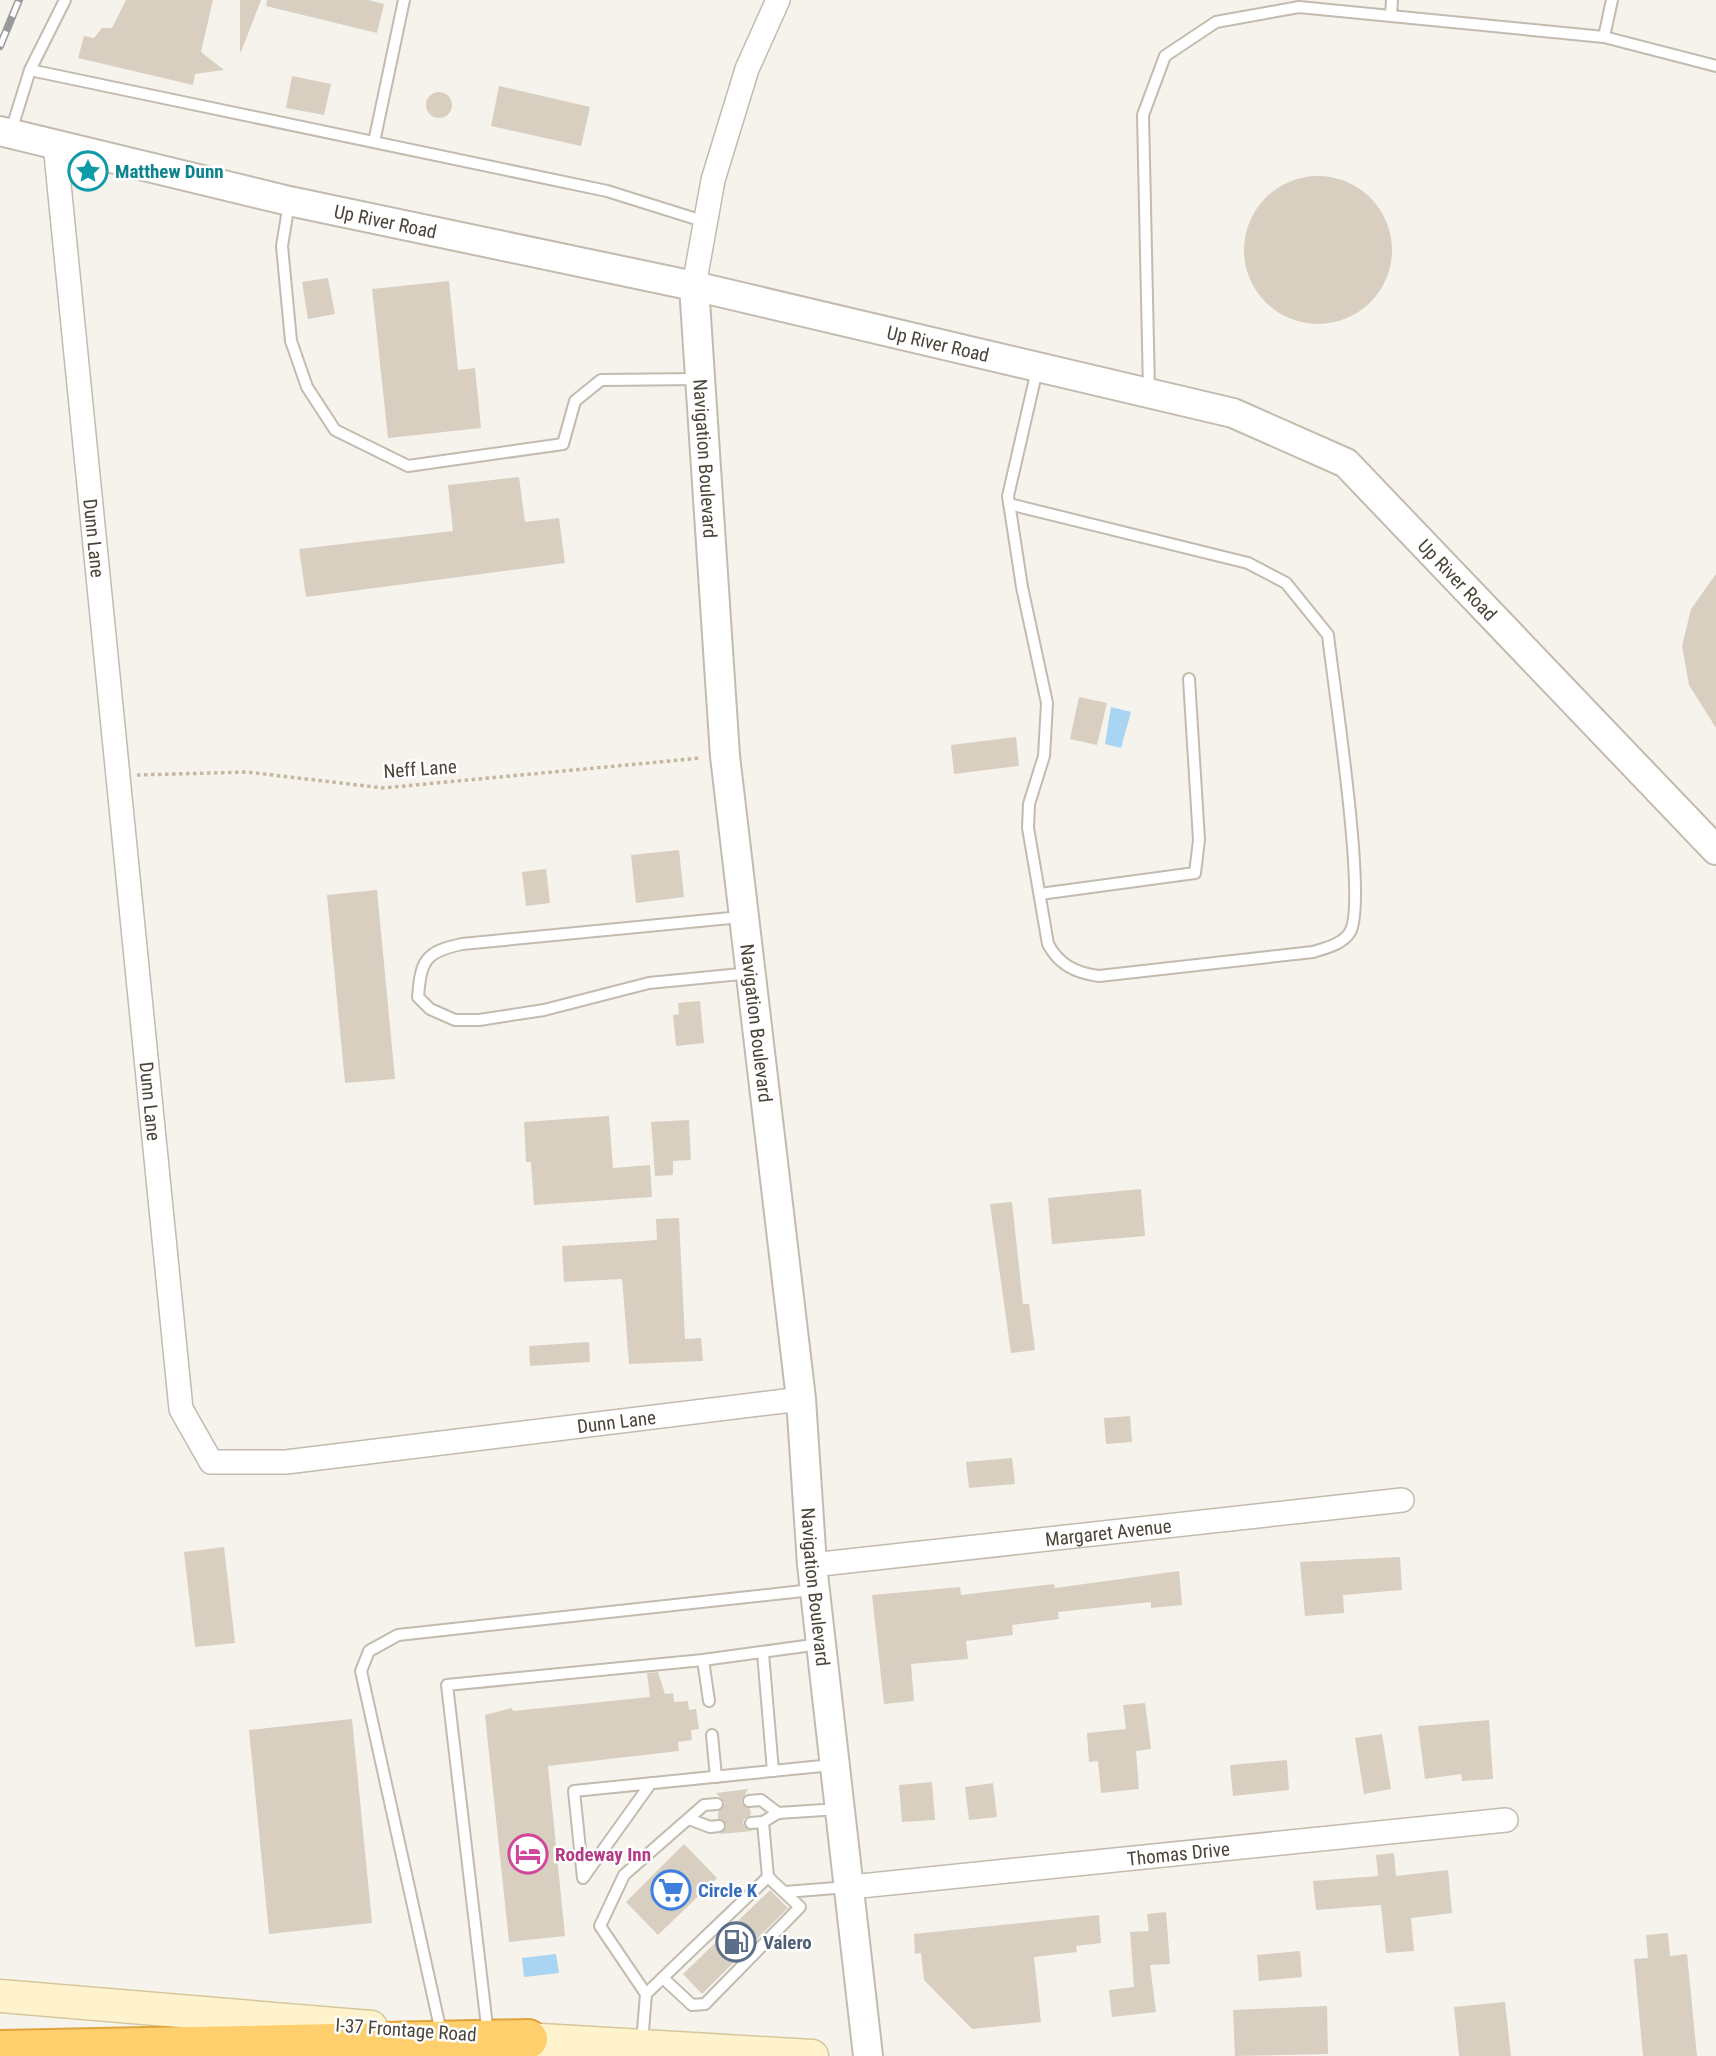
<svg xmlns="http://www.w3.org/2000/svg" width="1716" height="2056" viewBox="0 0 1716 2056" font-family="'Roboto Condensed',sans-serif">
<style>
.water{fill:#a9d4f2}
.building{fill:#d8cfc1}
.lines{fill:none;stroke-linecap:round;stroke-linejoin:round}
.service-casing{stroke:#c2bbae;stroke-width:14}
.minor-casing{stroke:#c2bbae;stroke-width:26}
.tertiary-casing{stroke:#c2bbae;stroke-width:32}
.secondary-casing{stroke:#d6c79b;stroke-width:35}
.motorway-casing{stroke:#e0a43c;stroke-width:42}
.path{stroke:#c4b79f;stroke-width:3.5;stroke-dasharray:3.5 3.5;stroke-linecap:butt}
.service{stroke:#fff;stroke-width:10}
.minor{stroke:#fff;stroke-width:23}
.tertiary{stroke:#fff;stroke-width:28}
.secondary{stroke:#fff3cd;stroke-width:32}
.motorway{stroke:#ffcf6e;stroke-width:38}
.rail-casing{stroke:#9a9a9a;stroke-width:8}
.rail{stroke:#fff;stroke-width:5;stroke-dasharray:16;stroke-linecap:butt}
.labels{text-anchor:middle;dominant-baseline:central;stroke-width:5;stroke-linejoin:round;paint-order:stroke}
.culture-label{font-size:19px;font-weight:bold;fill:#0d838f;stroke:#fff;text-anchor:start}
.street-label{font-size:19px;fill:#4b4439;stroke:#fff}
.hotel-label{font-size:19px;font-weight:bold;fill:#b23c85;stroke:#fff;text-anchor:start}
.shop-label{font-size:19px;font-weight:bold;fill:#366cbe;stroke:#fff;text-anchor:start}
.service-label{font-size:19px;font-weight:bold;fill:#4e5e75;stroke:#fff;text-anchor:start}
</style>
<rect width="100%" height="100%" fill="#f6f3ec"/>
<!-- water -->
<g class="water">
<polygon points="1111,707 1131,712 1121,748 1105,744"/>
<polygon points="556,1954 559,1973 524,1977 522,1958"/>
</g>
<!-- building -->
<g class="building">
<polygon points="126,0 213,0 201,52 224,70 195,74 193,85 78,58 84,36 94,38 102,28 112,28"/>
<polygon points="240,0 261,0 241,52 240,51"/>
<polygon points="267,0 368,0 384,4 377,33 266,6"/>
<polygon points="292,76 331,84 324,115 286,108"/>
<polygon points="499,86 590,107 581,146 491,126"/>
<circle cx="439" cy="105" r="13"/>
<circle cx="1318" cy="250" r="74"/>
<polygon points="328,278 335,314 308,319 302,282"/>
<polygon points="449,281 458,370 475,368 481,428 388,438 372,289"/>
<polygon points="519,477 525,522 559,518 565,563 306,597 299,549 453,531 448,485"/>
<polygon points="1716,574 1716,728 1689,685 1682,646 1691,609"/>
<polygon points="1079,697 1107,703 1097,745 1070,739"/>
<polygon points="1016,737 1019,766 954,774 951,745"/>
<polygon points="679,850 684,897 636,903 631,855"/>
<polygon points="546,869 550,903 526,906 522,872"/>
<polygon points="377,890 395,1079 345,1083 327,895"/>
<polygon points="700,1001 704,1043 676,1046 673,1015 679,1014 678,1003"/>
<polygon points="609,1116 613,1168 650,1165 652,1197 534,1205 531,1162 526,1162 524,1122"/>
<polygon points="689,1120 691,1160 673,1161 673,1175 655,1176 651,1122"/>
<polygon points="1141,1189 1145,1236 1052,1244 1048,1198"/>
<polygon points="1012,1202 1023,1304 1029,1304 1035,1350 1011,1353 990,1204"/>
<polygon points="679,1218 685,1339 701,1338 703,1361 629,1364 622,1279 564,1282 562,1246 657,1240 656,1219"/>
<polygon points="589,1342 590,1362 530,1366 529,1346"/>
<polygon points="1130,1416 1132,1442 1106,1444 1104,1418"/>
<polygon points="1012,1458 1015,1484 969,1488 966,1462"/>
<polygon points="224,1547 235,1643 195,1647 184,1552"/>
<polygon points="1400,1557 1402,1590 1343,1595 1344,1613 1305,1616 1300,1562"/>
<polygon points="1179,1571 1182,1605 1151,1608 1151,1602 1058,1612 1059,1619 1012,1625 1013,1635 966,1641 968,1659 911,1664 914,1701 884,1704 872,1595 960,1587 961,1595 1054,1584 1055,1588"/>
<polygon points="658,1672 665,1694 673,1693 674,1702 688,1701 689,1710 696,1709 699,1729 691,1730 692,1740 678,1742 679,1751 548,1766 565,1936 509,1942 485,1715 512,1708 513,1711 650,1697 647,1673"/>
<polygon points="1145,1703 1151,1749 1136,1751 1139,1789 1101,1793 1098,1761 1089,1762 1087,1733 1126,1729 1123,1705"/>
<polygon points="352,1719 372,1923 269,1934 249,1730"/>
<polygon points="1489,1720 1493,1779 1462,1781 1461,1774 1425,1779 1418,1726"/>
<polygon points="1382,1734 1391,1789 1364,1794 1355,1738"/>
<polygon points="1287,1760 1289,1790 1233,1796 1230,1765"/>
<polygon points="932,1782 935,1820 902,1822 899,1785"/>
<polygon points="993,1783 997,1817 969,1820 965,1787"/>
<polygon points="748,1789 741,1802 750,1809 751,1815 744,1819 743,1824 752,1831 720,1834 727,1826 718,1818 718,1812 725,1803 716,1793"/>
<polygon points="684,1844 717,1878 658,1935 626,1902"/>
<polygon points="1394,1853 1396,1876 1448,1870 1452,1913 1411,1918 1414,1951 1386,1953 1381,1905 1316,1910 1313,1881 1378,1876 1376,1855"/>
<polygon points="770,1890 788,1908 702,1994 683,1974"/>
<polygon points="1166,1912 1170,1964 1150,1965 1156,2012 1112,2017 1109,1990 1134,1987 1130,1932 1149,1931 1147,1914"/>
<polygon points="1099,1915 1101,1943 1076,1946 1077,1952 1034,1957 1041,2022 972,2029 924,1980 921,1953 915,1954 914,1934"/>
<polygon points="1668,1933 1670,1956 1687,1954 1697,2056 1643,2056 1634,1959 1648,1958 1646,1935"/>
<polygon points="1300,1951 1302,1977 1259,1981 1257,1955"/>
<polygon points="1505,2002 1511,2056 1459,2056 1454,2007"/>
<polygon points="1327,2006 1328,2054 1235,2056 1233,2010"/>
</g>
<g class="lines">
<!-- service casing -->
<g class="service-casing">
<g id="service">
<polyline points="1391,15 1392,0"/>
<polyline points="1604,37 1716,66"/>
<polyline points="30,70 65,0"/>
<polyline points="11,131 30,70 607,191 706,222"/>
<polyline points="374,142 404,0"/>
<polyline points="289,203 282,246 291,341 307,387 335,430 408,466 563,444 575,401 601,380 699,379"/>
<polyline points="1149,390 1143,115 1165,56 1216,22 1299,7 1604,37 1612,0"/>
<path d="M1009,504L1248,563L1286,583L1328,635C1333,682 1368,903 1350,932C1343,944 1326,948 1313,952L1099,976C1076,973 1059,965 1048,944L1028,828L1029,804L1044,756L1047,703L1022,587L1008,496L1037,370"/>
<polyline points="1040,894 1195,873 1199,840 1189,679"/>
<path d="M741,917L462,944C425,952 421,960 418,997L430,1009L455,1020H479L544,1010L649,983L751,973"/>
<polyline points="763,1653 773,1771"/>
<polyline points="703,1660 709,1701"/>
<polyline points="712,1735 716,1777"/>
<polyline points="651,1783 583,1878 574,1791 832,1765"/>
<polyline points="749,1801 761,1800 778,1813"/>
<polyline points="689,1819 710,1827 719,1826"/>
<polyline points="763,1822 768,1877"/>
<polyline points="751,1823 763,1822 778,1813 839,1809"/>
<polyline points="785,1892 848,1887"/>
<polyline points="646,1994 600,1926 624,1875 704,1805 717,1804"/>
<polyline points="441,2032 361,1671 369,1651 398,1635 812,1590"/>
<polyline points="488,2035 447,1685 703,1660 820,1644"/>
<path d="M642,2043L646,1994C686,1955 727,1916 768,1877L800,1907L705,2004L692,2005L663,1978"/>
</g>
</g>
<!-- minor casing -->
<g class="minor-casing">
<g id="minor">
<path id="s1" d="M55,144L181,1409L211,1462H286L801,1399"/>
<polyline points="694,286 713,180 747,69 778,0"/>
<path id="s2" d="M812,1565L1402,1500"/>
<path id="s3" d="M851,1887L1506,1820"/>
</g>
</g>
<!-- tertiary casing -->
<g class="tertiary-casing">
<g id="tertiary">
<path id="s4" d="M0,131L289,201L694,286L1233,413L1346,463L1716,850"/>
<path id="s5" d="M694,286L725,756L801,1399L812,1565L868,2056"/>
</g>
</g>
<!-- secondary casing -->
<g class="secondary-casing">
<g id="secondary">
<polyline points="0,1996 371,2027"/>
<polyline points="506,2038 812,2056"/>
</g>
</g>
<!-- motorway casing -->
<g class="motorway-casing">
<polyline id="motorway" points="0,2050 528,2039"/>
</g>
<!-- path -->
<polyline class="path" points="137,775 247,772 383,788 701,758"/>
<!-- service -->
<use href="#service" class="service"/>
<!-- minor -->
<use href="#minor" class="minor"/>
<!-- tertiary -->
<use href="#tertiary" class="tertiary"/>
<!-- secondary -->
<use href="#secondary" class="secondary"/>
<!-- motorway -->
<use href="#motorway" class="motorway"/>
<!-- rail casing -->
<g class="rail-casing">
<polyline id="rail" points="0,46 19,0"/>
</g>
<!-- rail -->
<use href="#rail" class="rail"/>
</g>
<!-- icons -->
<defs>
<g id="sight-ring" transform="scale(2.0125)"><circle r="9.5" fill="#fff" stroke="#0f9aa8" stroke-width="1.5"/><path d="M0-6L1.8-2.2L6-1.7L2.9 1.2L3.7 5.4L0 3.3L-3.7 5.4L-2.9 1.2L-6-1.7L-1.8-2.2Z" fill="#0f9aa8"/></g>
<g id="hotel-ring" transform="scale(2.0125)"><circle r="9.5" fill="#fff" stroke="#d1479c" stroke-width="1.5"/><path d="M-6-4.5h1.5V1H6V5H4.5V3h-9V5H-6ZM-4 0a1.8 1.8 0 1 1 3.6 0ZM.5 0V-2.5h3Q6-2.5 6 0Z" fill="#d1479c"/></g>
<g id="supermarket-ring" transform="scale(2.0125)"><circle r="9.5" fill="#fff" stroke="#3f7fe0" stroke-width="1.5"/><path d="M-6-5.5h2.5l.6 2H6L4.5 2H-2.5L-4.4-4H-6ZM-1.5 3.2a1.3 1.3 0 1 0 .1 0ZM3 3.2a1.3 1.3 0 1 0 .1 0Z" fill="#3f7fe0"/></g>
<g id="fuel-ring" transform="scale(2.0125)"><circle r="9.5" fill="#fff" stroke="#5c6f8a" stroke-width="1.5"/><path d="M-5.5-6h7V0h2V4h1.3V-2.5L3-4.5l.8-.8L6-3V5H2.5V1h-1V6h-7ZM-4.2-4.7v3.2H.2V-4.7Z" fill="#5c6f8a"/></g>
</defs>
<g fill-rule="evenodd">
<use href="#sight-ring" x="88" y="171"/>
<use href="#hotel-ring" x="528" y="1854"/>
<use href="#supermarket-ring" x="671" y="1890"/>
<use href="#fuel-ring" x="736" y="1942"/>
</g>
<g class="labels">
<!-- culture labels -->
<g class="culture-label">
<text x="115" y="171">Matthew Dunn</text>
</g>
<!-- street labels -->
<g class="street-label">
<text stroke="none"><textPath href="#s4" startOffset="396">Up River Road</textPath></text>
<text stroke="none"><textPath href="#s4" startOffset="962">Up River Road</textPath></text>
<text stroke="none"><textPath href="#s5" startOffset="173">Navigation Boulevard</textPath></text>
<text stroke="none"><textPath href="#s1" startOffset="396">Dunn Lane</textPath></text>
<text stroke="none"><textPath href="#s4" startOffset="1550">Up River Road</textPath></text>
<text transform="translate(420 769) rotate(-4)">Neff Lane</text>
<text stroke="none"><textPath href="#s5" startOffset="740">Navigation Boulevard</textPath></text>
<text stroke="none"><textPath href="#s1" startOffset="962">Dunn Lane</textPath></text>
<text stroke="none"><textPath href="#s1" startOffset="1740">Dunn Lane</textPath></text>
<text stroke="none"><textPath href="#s2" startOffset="298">Margaret Avenue</textPath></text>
<text stroke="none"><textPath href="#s5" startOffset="1307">Navigation Boulevard</textPath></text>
<text stroke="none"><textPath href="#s3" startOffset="329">Thomas Drive</textPath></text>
<text transform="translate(406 2030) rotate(4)">I-37 Frontage Road</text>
</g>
<!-- hotel labels -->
<g class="hotel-label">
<text x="555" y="1854">Rodeway Inn</text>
</g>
<!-- shop labels -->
<g class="shop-label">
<text x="698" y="1890">Circle K</text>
</g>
<!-- service labels -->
<g class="service-label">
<text x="763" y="1942">Valero</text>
</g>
</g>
</svg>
